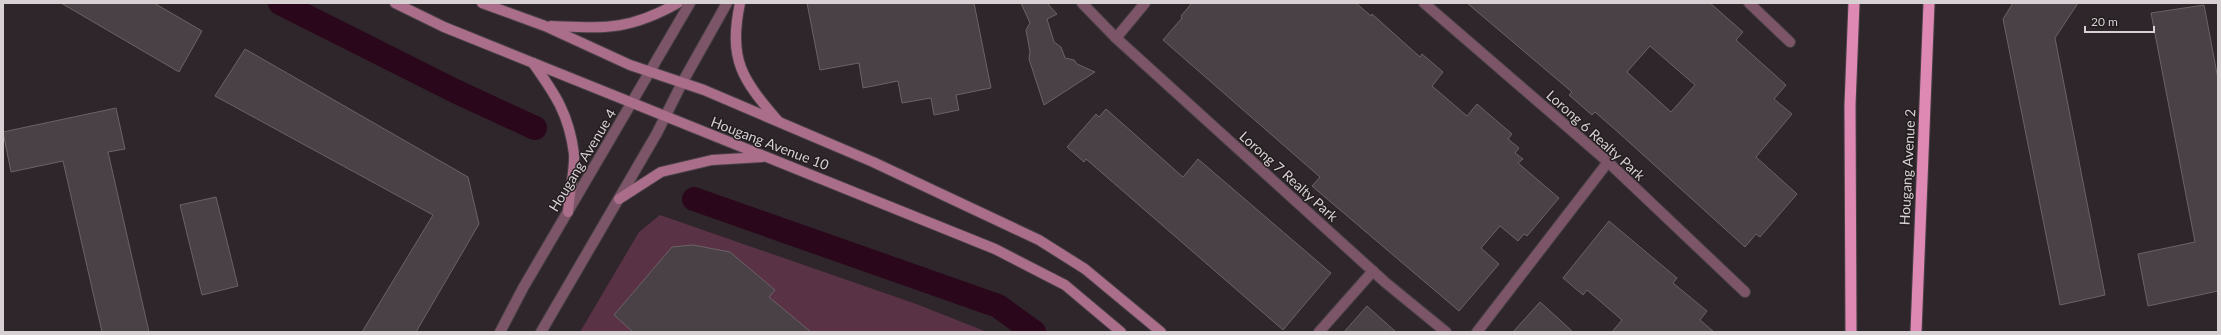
<svg xmlns="http://www.w3.org/2000/svg" width="2221" height="335" viewBox="0 0 2221 335" font-family="Lato,sans-serif">
<style>
.green{fill:#5a3246}
.lines{fill:none;stroke-linecap:round;stroke-linejoin:round}
.canal{stroke:#2b071b;stroke-width:24}
.building{fill:#494145;stroke:#6b6266;fill-rule:evenodd}
.minor-casing{stroke:#494145;stroke-width:12}
.tertiary-casing{stroke:#494145;stroke-width:12}
.secondary-casing{stroke:#494145;stroke-width:12}
.trunk-casing{stroke:#494145;stroke-width:13}
.minor{stroke:#7c5668;stroke-width:10}
.tertiary{stroke:#7c5668;stroke-width:10}
.secondary{stroke:#aa6e8b;stroke-width:10}
.trunk{stroke:#de88b4;stroke-width:11}
.labels{text-anchor:middle;dominant-baseline:central;stroke-width:3;stroke-linejoin:round;paint-order:stroke}
.street-label{font-size:14px;fill:#d7d1d4;stroke:#241d20}
</style>
<rect width="100%" height="100%" fill="#2e262a"/>
<!-- green -->
<polygon class="green" points="660,215 919,305 987,332 580,332 639,232"/>
<g class="lines">
<!-- canal -->
<g class="canal">
<polyline points="280,3 455,91 535,128"/>
<polyline points="694,199 998,306 1034,332"/>
</g>
</g>
<!-- building -->
<g class="building">
<polygon points="61,3 154,3 202,31 179,72"/>
<polygon points="807,3 974,3 991,88 956,95 959,110 934,115 931,98 902,103 898,81 863,88 859,63 820,70"/>
<polygon points="1021,3 1047,3 1057,14 1047,19 1054,42 1061,47 1065,58 1074,60 1077,64 1095,72 1044,105 1029,59 1030,52 1026,30 1030,23"/>
<polygon points="1192,3 1356,3 1371,16 1372,14 1420,57 1422,54 1443,72 1432,86 1467,116 1477,104 1512,134 1508,139 1519,148 1515,153 1523,159 1518,163 1559,198 1527,236 1524,234 1518,241 1500,226 1481,248 1499,264 1459,311 1312,186 1320,177 1163,40 1182,18 1181,16"/>
<path d="M1467,3H1710L1743,32L1736,40L1786,85L1774,99L1792,114L1756,157L1797,194L1760,237L1756,234L1745,247L1619,133L1595,112L1592,115L1569,95L1572,92ZM1650,46L1695,85L1671,112L1627,72Z"/>
<polygon points="2013,3 2078,3 2055,38 2105,295 2060,305 2003,19"/>
<polygon points="2204,5 2218,79 2218,291 2148,306 2138,254 2195,242 2151,13"/>
<polygon points="245,49 468,177 479,224 416,332 362,332 433,215 215,96"/>
<polygon points="116,108 125,149 108,152 149,332 102,332 63,161 11,172 3,132"/>
<polygon points="1106,109 1183,177 1198,159 1331,273 1283,330 1086,159 1084,162 1067,147 1096,114 1099,117"/>
<polygon points="216,197 238,286 202,295 180,205"/>
<polygon points="1609,221 1677,278 1673,283 1707,311 1700,320 1714,332 1612,332 1622,320 1587,290 1583,295 1563,278"/>
<polygon points="693,245 730,252 775,290 769,297 811,332 633,332 614,315 672,247"/>
<polygon points="1540,302 1549,310 1573,332 1513,332"/>
<polygon points="1367,306 1396,332 1344,332"/>
</g>
<g class="lines">
<!-- minor casing -->
<g class="minor-casing">
<g id="minor">
<polyline points="1082,3 1116,38 1386,283 1446,332"/>
<polyline points="1424,3 1608,162 1745,292"/>
<polyline points="1749,3 1790,42"/>
<polyline points="1116,38 1145,3"/>
<polyline points="1319,332 1373,271"/>
<polyline points="1477,332 1608,162"/>
</g>
</g>
<!-- tertiary casing -->
<g class="tertiary-casing">
<g id="tertiary">
<polyline points="500,332 523,288 690,3"/>
<polyline points="541,332 657,133 682,83 727,3"/>
</g>
</g>
<!-- secondary casing -->
<g class="secondary-casing">
<g id="secondary">
<polyline points="395,3 444,27 995,249 1065,285 1121,332"/>
<polyline points="482,3 545,26 630,65 704,90 873,162 1039,240 1085,269 1161,332"/>
<path d="M740,3C728,60 742,79 778,121"/>
<path d="M551,26C605,28 628,31 678,3"/>
<path d="M533,63C555,94 569,114 574,154C575,170 569,195 568,212"/>
<polyline points="619,199 661,172 712,160 762,157"/>
</g>
</g>
<!-- trunk casing -->
<g class="trunk-casing">
<g id="trunk">
<polyline points="1851,332 1850,105 1854,3"/>
<polyline points="1916,332 1929,3"/>
</g>
</g>
<!-- minor -->
<use href="#minor" class="minor"/>
<!-- tertiary -->
<use href="#tertiary" class="tertiary"/>
<!-- secondary -->
<use href="#secondary" class="secondary"/>
<!-- trunk -->
<use href="#trunk" class="trunk"/>
</g>
<g class="labels">
<!-- street labels -->
<g class="street-label">
<text transform="translate(1596 135) rotate(42)">Lorong 6 Realty Park</text>
<text transform="translate(770 143) rotate(21)">Hougang Avenue 10</text>
<text transform="translate(582 160) rotate(-59)">Hougang Avenue 4</text>
<text transform="translate(1907 167) rotate(-87)">Hougang Avenue 2</text>
<text transform="translate(1289 176) rotate(42)">Lorong 7 Realty Park</text>
</g>
</g>
<!-- border -->
<rect width="2221" height="335" fill="none" stroke="#d7d1d4" stroke-width="8"/>
<!-- scale -->
<path d="M2085 26v6h69v-6" fill="none" stroke="#d7d1d4" stroke-width="2"/>
<text x="2091" y="26" font-size="12" fill="#d7d1d4" stroke="#241d20" stroke-width="3" paint-order="stroke">20 m</text>
</svg>
